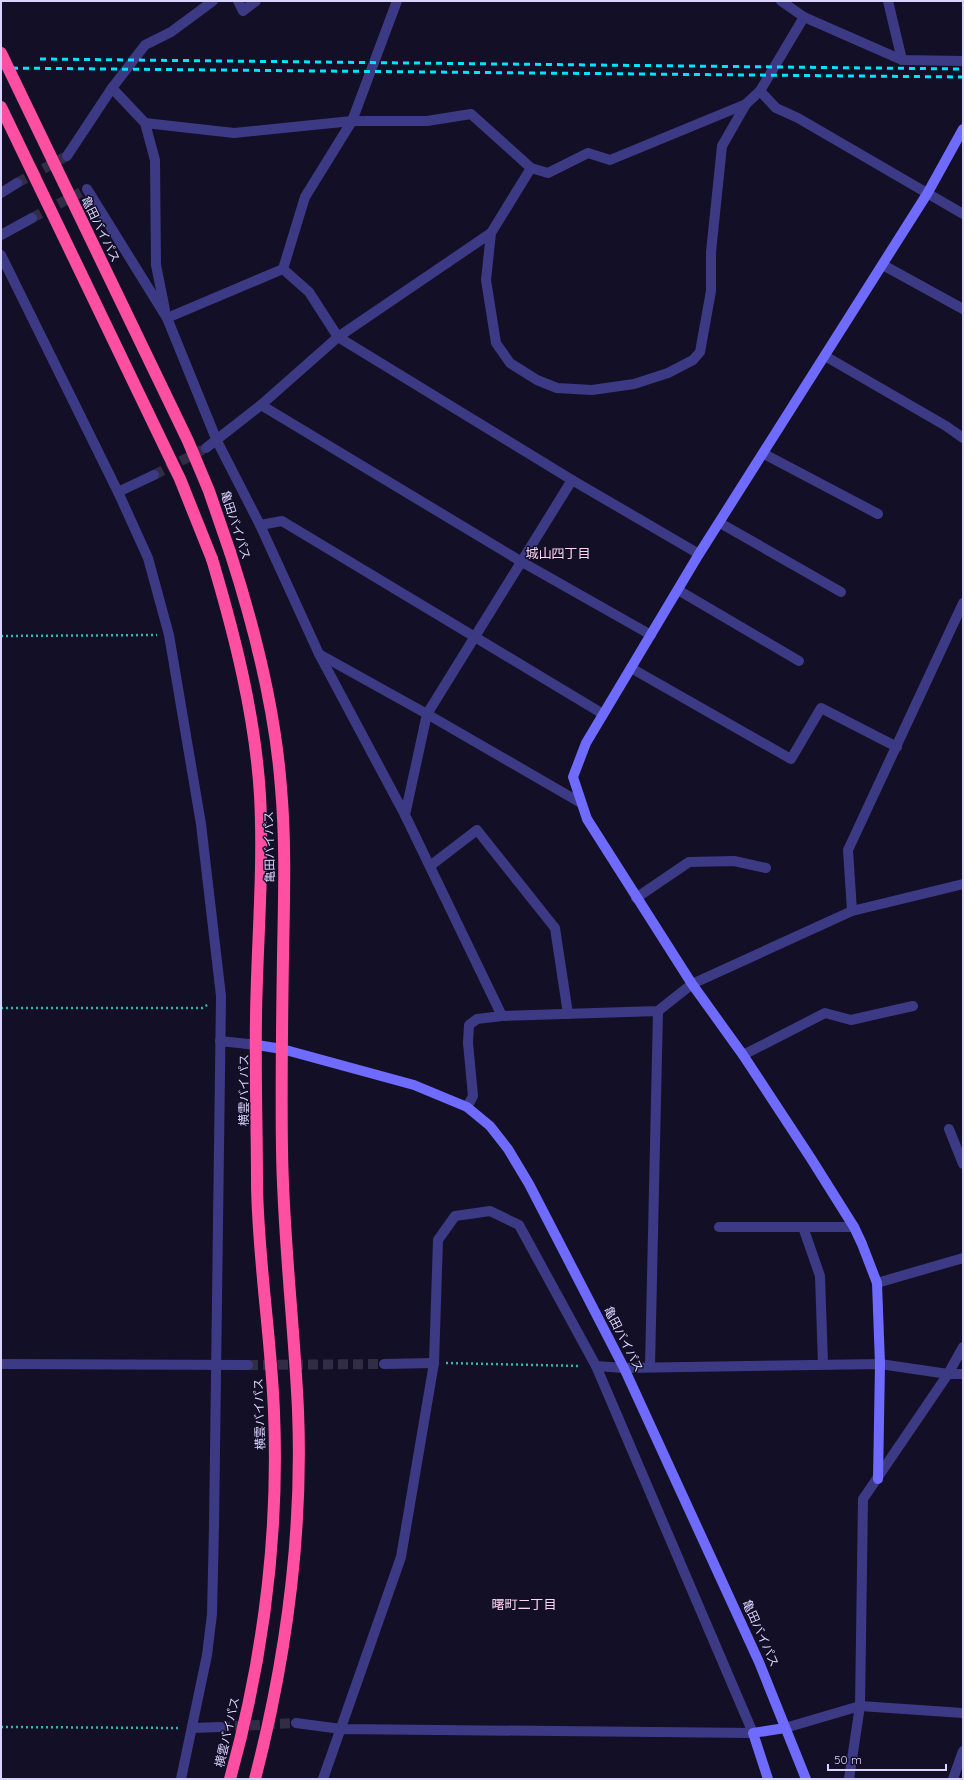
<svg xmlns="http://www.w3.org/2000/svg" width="964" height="1780" viewBox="0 0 964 1780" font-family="Quicksand,'Noto Sans JP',sans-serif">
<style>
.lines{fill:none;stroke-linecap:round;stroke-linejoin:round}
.street-tunnel{stroke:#312d47;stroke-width:10;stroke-dasharray:10 5;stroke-linecap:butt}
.path{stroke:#2fb8b0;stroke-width:2.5;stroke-dasharray:2 3;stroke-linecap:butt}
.street{stroke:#3d3a85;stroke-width:10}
.secondary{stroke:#6f6bff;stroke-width:10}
.highway{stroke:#ff4fa3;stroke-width:12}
.rail{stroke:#00e5ff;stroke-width:3;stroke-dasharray:6 5;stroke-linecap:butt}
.highway-bridge{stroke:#ff4fa3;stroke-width:12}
.labels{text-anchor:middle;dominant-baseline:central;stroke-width:3;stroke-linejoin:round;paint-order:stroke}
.street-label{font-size:12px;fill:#d9d4ff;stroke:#130f26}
.neighbourhood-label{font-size:13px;fill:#ffd6f0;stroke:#130f26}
</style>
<rect width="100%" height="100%" fill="#130f26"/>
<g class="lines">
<!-- street-tunnel -->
<g class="street-tunnel">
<polyline points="17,183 67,156"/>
<polyline points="32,218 87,189"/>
<polyline points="154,475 206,448"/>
<polyline points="248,1365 384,1364"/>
<polyline points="220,1727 296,1723"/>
</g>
<!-- path -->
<g class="path">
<polyline points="1,636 157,635"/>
<polyline points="1,1008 202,1008 209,1004"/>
<polyline points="446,1363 581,1366"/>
<polyline points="1,1727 180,1728"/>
</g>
<!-- street -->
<g class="street">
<polyline points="238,1 243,11 256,1"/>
<polyline points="781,1 804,17 902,60 963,61"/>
<polyline points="888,1 902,60"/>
<polyline points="112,88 145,123 155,160 156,265 165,310"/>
<polyline points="760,91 776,108 798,118 963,214"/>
<polyline points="145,123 234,133 352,121 427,121 471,114 531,168 548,173 588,153 610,160 746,104"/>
<polyline points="67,156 112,88 145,45 171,32 213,1"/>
<polyline points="531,168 491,233 486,280 496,343 510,363 537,380 557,388 592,390 634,384 668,373 693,360 700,352 711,291 711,252 722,146 746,104 760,91 804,17"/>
<polyline points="87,189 167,318 217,441 260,525 319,654 405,815 502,1016"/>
<polyline points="1,193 17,183"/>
<polyline points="1,235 32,218"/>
<polyline points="1,255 118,492 148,558 169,635 201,824 221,996 214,1527 212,1614 207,1655 181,1779"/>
<polyline points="883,265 963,309"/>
<polyline points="283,269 309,292 338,337 572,480 699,554"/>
<polyline points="167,318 283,269 305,197 352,121 397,1"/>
<polyline points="825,356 946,426 963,438"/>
<polyline points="261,405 522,562 651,635"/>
<polyline points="206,448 261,405 338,337 491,233"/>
<polyline points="764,454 878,514"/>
<polyline points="118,492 154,475"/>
<polyline points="720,523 841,592"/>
<polyline points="260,525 282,521 603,714"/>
<polyline points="678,590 799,661"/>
<polyline points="319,654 427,714 581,803"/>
<polyline points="631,668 791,759 821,708 897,747"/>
<polyline points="405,815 427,714 572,480"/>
<polyline points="430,866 477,830 555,928 568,1014"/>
<polyline points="636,898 689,862 734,861 766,868"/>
<polyline points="852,911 848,850 963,603"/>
<polyline points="220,1041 257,1045"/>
<polyline points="743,1055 825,1013 851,1020 913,1006"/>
<polyline points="467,1107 473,1096 468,1043 469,1025 477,1019 502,1016 658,1011 692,984 852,911 963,884"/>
<polyline points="949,1129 963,1164"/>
<polyline points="719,1227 854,1227"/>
<polyline points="803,1227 820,1276 823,1364"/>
<polyline points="877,1283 963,1258"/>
<polyline points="1,1364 248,1365"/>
<polyline points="384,1364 434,1363"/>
<polyline points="596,1366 624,1368 880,1364 948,1374 963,1374"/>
<polyline points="650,1367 658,1011"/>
<polyline points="296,1723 341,1729 753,1733 596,1366 519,1225 490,1211 455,1216 438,1240 434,1363 401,1557 323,1779"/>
<polyline points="193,1728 220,1727"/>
<polyline points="785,1728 860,1706 963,1713"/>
<polyline points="849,1779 860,1706 863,1499 948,1374 963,1347"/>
<polyline points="953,1779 963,1751"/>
</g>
<!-- secondary -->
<g class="secondary">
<polyline points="257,1045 282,1049 414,1085 467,1107 490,1126 508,1149 529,1184 624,1368 759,1662 806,1779"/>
<polyline points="878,1479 880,1364 877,1283 862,1244 854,1227 810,1157 743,1055 692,984 587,819 573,777 586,743 699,554 927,194 963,129"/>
<polyline points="768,1779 753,1733 785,1728"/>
</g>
<!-- highway -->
<g class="highway">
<path d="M230,552C255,629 275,707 281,788C286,844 284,900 283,956C282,1020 281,1085 282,1149C283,1236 294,1323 298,1410C303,1534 286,1659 255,1779"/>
<path d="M212,559C235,636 255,715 260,795C264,869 257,943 256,1017C255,1073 257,1129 257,1184C258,1260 271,1336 274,1412C279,1535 263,1660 230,1779"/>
</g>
<!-- rail -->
<g class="rail">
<polyline points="40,59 963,69"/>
<polyline points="1,68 963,77"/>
</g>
<!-- highway-bridge -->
<g class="highway-bridge">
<polyline points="1,53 188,441 209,491 230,552"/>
<polyline points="1,107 180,479 212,559"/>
</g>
</g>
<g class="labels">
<!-- street labels -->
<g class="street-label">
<text transform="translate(101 229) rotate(64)">亀田バイパス</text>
<text transform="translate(236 525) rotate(72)">亀田バイパス</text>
<text transform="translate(269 847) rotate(-91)">亀田バイパス</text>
<text transform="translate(243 1090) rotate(-90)">横雲バイパス</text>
<text transform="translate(624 1339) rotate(63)">亀田バイパス</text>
<text transform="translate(259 1414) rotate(-92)">横雲バイパス</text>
<text transform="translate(761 1633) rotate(66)">亀田バイパス</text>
<text transform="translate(227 1732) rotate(-77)">横雲バイパス</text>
</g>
<!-- neighbourhood labels -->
<g class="neighbourhood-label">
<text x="558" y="553">城山四丁目</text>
<text x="524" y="1604">曙町二丁目</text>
</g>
</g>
<!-- border -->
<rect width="964" height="1780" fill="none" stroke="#d9d4ff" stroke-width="4"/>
<!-- scale -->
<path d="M828 1764v6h118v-6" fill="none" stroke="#d9d4ff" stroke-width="2"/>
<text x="834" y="1764" font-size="12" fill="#d9d4ff" stroke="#130f26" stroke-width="3" paint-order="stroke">50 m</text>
</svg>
